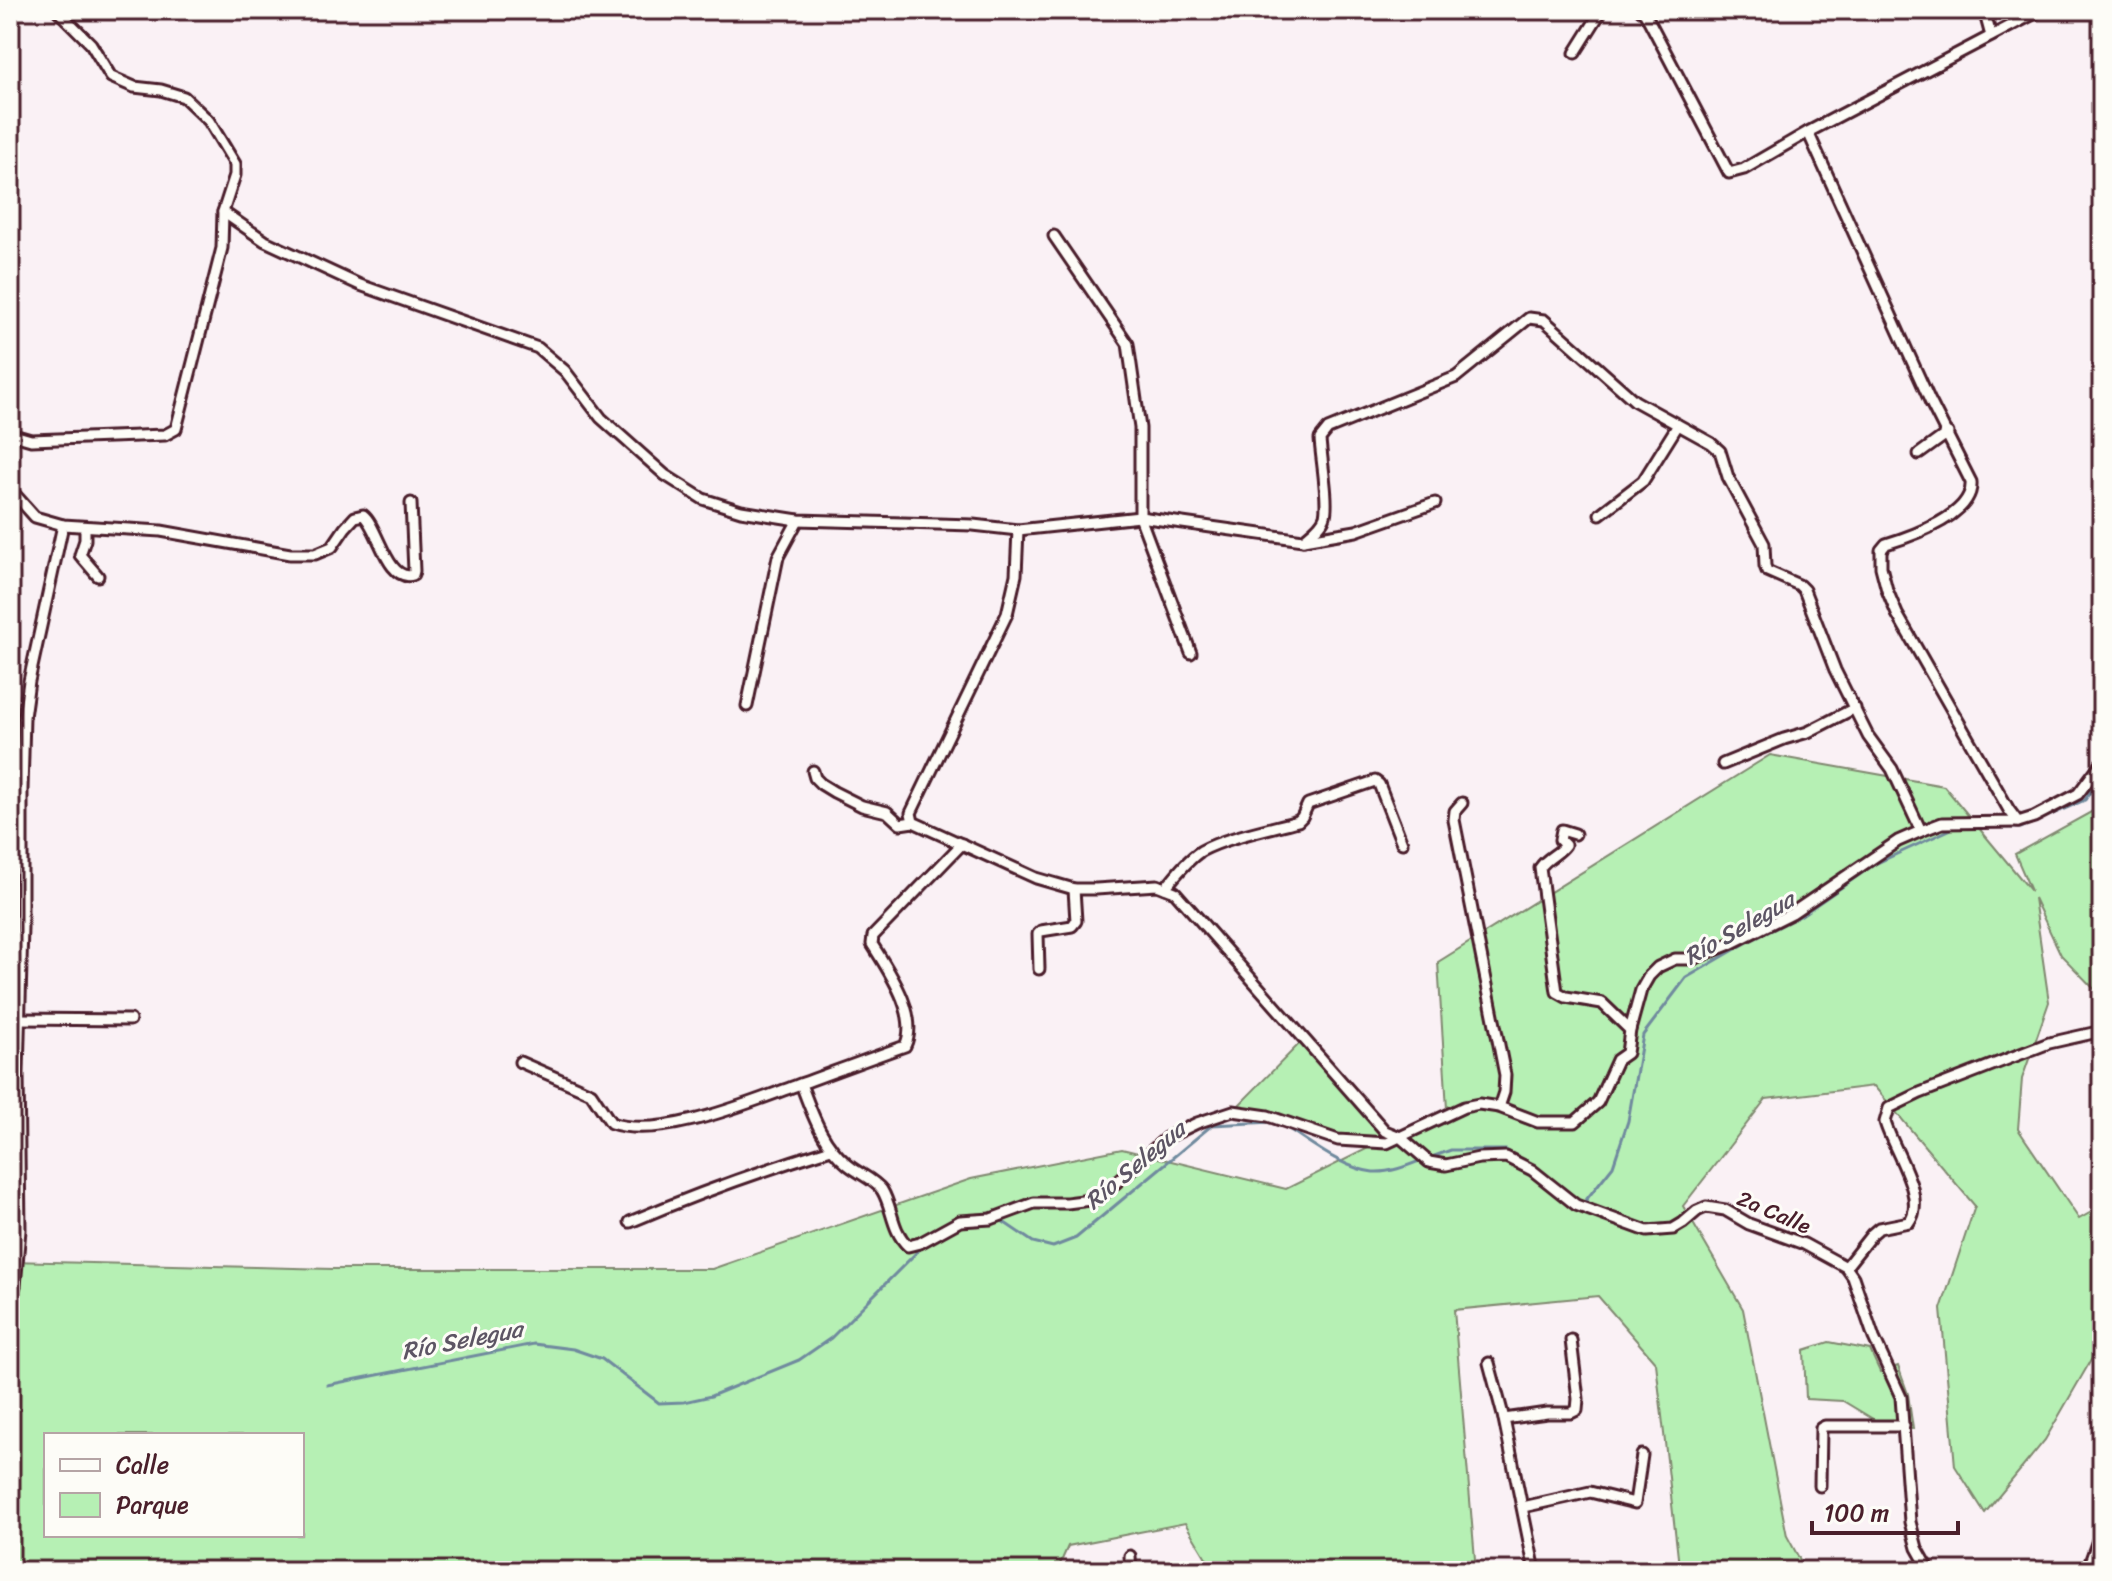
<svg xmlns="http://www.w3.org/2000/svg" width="2112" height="1581" viewBox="0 0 2112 1581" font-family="Sriracha,sans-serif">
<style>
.green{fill:#b6f0b4;stroke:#808870;stroke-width:2;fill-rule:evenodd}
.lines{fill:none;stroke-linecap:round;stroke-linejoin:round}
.stream{stroke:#708a9e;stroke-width:3}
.minor-casing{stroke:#4a1f2b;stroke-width:15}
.minor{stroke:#fdfcf7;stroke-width:9}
.labels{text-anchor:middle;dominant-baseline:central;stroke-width:6;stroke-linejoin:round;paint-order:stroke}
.street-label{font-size:22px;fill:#4a1f2b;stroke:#fdfcf7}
.water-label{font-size:24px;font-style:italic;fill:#5d5564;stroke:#fdfcf7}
</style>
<rect width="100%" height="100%" fill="#faf1f5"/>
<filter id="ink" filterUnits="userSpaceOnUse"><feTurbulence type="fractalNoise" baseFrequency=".0125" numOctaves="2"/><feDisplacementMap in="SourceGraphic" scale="16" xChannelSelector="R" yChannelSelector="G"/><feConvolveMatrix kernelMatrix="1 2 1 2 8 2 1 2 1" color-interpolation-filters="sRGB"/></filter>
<g filter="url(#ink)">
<!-- green -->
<g class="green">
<path d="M1770,755L1944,786L2031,891L2015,854L2102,806V997L2061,955L2034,898L2049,1002L2022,1079L2018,1129L2079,1219L2102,1206V1341L2045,1440L1985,1513L1955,1466L1941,1309L1975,1206L1874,1086L1766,1099L1683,1206L1743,1309L1787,1536L1806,1571H1677L1679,1566L1656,1363L1598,1296L1454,1310L1476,1571H1214L1185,1523L1068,1546L1057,1571H10V1261L333,1269H712L971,1179L1122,1149L1286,1189L1447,1109L1438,962ZM46,1435H302V1535H46Z"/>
<polygon points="1305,1038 1385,1131 1380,1139 1341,1140 1272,1118 1233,1111"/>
<polygon points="1829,1342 1870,1350 1880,1372 1898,1366 1908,1394 1913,1429 1888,1428 1843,1401 1806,1399 1804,1350"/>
</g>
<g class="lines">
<!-- stream -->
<g class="stream">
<polyline points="1982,827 2021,828 2085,800 2102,774"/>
<path d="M1284,1126C1310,1142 1343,1169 1373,1172C1390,1173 1407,1166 1422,1160"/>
<polyline points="1429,1158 1451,1150 1506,1150 1521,1160"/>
<polyline points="1582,1205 1613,1166 1628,1121 1643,1035 1686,978 1746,943 1800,916 1875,864 1958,826"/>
<polyline points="999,1219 1033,1242 1053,1247 1076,1238 1212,1125 1273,1122"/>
<polyline points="327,1385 534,1344 573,1349 602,1359 659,1403 684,1402 711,1396 799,1360 831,1338 925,1244"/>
</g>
<!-- minor casing -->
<g class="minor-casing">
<g id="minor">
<polyline points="1641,10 1645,13 1729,173 1744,169 1808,132 2041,10"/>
<polyline points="1984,10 1991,36"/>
<polyline points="1575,53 1602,10"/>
<path d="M1808,132L1930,401L1971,482C1974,515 1912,536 1886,544L1881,550V567L1887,590L1897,614L2009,810L2018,822"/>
<polyline points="223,212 265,241 360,285 538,348 565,371 601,418 665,475 703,499 741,511 798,520 973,525 1018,530 1140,517 1303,540 1356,531 1435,503"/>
<polyline points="1054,236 1128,344 1140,428 1140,517 1191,653"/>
<polyline points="10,434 31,440 165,435 176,429 222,248 223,212 235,175 235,164 209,121 184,97 161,90 134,87 111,77 91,44 57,10"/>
<polyline points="1919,454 1948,433"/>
<path d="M10,489L35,517L63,525L161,531L290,554H315L332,547L345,528L355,517L363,515C378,526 387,583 413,575L414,571L411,503"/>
<polyline points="1600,514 1643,481 1678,425"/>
<polyline points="85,527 85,540 80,555 98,576"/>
<polyline points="1018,530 1016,575 1007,614 911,813 913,822 1036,878 1074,889 1096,889 1157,885 1175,892 1385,1131 1400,1137 1429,1162 1446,1165 1479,1158 1506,1157 1532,1170 1576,1205 1647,1231 1673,1229 1683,1223 1697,1211 1706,1207 1725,1210 1749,1224 1804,1244 1846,1267 1853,1277 1874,1338 1901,1397 1910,1522 1917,1548 1930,1571"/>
<path d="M1303,540C1311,533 1322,526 1325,516C1329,500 1321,458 1320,439L1328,429L1456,377L1529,318L1544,320L1635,401L1711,443L1720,451L1728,477L1764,544L1765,566L1767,571L1799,585L1804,590L1835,670L1868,736L1892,769L1921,831"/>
<polyline points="747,706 778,557 798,520"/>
<polyline points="1723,764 1784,739 1808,732 1855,708"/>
<polyline points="813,771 815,778 821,784 834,792 862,806 887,812 900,824 913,822"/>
<polyline points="1462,803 1455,811 1454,820 1505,1075 1504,1092 1499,1107"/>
<path d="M1575,834L1562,830L1560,840L1565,845C1558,855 1547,857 1540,868L1557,992L1566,997L1602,1003L1630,1030"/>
<path d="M1165,888C1176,875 1187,860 1201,851C1227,837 1269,829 1298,821L1302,817L1308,804L1375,781L1379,784L1402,843"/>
<polyline points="1039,969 1038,934 1041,931 1072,926 1076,921 1074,889"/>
<polyline points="19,1019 130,1020"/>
<path d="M520,1062L591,1093L611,1123C660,1140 748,1103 795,1086C831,1073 868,1059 905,1046C920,1015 888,970 872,944L873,936L962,844"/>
<path d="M801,1084C812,1113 822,1144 847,1164C857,1173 874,1179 882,1190C893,1208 891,1230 908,1246L920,1243L960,1221L991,1219L1034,1203H1067L1098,1199L1166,1138L1197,1123L1233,1111L1268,1116L1338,1140L1387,1143L1464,1107L1479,1104L1499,1107L1538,1122H1575L1598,1102L1617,1060L1627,1053L1630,1030L1641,990L1649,976L1658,967L1675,959H1693L1730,944L1792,913L1898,841L1921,831L1942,823L2018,822L2034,817L2078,794L2102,762"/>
<path d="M630,1222C696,1194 763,1170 831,1149"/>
<path d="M1846,1267L1872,1234L1879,1228L1909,1222C1928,1198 1892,1148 1885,1122L1889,1108L1920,1093L2049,1043L2102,1031"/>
<polyline points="15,1286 20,1230 18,1073 22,927 22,790 24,717 29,681 63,525"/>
<polyline points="1489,1363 1504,1419 1535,1571"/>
<polyline points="1504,1419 1547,1413 1571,1413 1577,1410 1578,1399 1571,1340"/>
<polyline points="1820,1486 1821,1428 1825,1426 1904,1426"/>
<polyline points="1523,1507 1590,1492 1635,1503 1642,1455"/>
<polyline points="1130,1556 1131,1571"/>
<polyline points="2087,1571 2102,1529"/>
</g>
</g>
<!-- minor -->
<use href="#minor" class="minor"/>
</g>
</g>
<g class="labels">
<!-- street labels -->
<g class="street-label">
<text transform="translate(1774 1212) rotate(23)">2a Calle</text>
</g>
<!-- water labels -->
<g class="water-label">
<text transform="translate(1739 928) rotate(-30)">Río Selegua</text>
<text transform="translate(1135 1165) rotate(-40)">Río Selegua</text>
<text transform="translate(462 1340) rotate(-11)">Río Selegua</text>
</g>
</g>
<!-- margin -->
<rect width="2112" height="1581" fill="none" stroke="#fdfcf7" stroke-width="40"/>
<rect x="20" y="20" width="2072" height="1541" fill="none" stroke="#4a1f2b" stroke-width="3" filter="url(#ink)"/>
<!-- legend -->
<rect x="44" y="1433" width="260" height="104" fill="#fdfcf7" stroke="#b5a4a5" stroke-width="2"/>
<rect x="60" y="1459" width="40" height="12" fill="#fdfcf7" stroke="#b5a4a5" stroke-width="2"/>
<text x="116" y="1473" font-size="24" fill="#4a1f2b">Calle</text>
<rect x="60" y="1493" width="40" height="24" fill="#b6f0b4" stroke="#b5a4a5" stroke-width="2"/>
<text x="116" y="1513" font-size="24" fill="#4a1f2b">Parque</text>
<!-- scale -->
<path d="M1812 1521v12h146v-12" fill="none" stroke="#4a1f2b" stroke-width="4"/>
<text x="1824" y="1521" font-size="24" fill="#4a1f2b" stroke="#fdfcf7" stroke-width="6" paint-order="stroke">100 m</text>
</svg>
